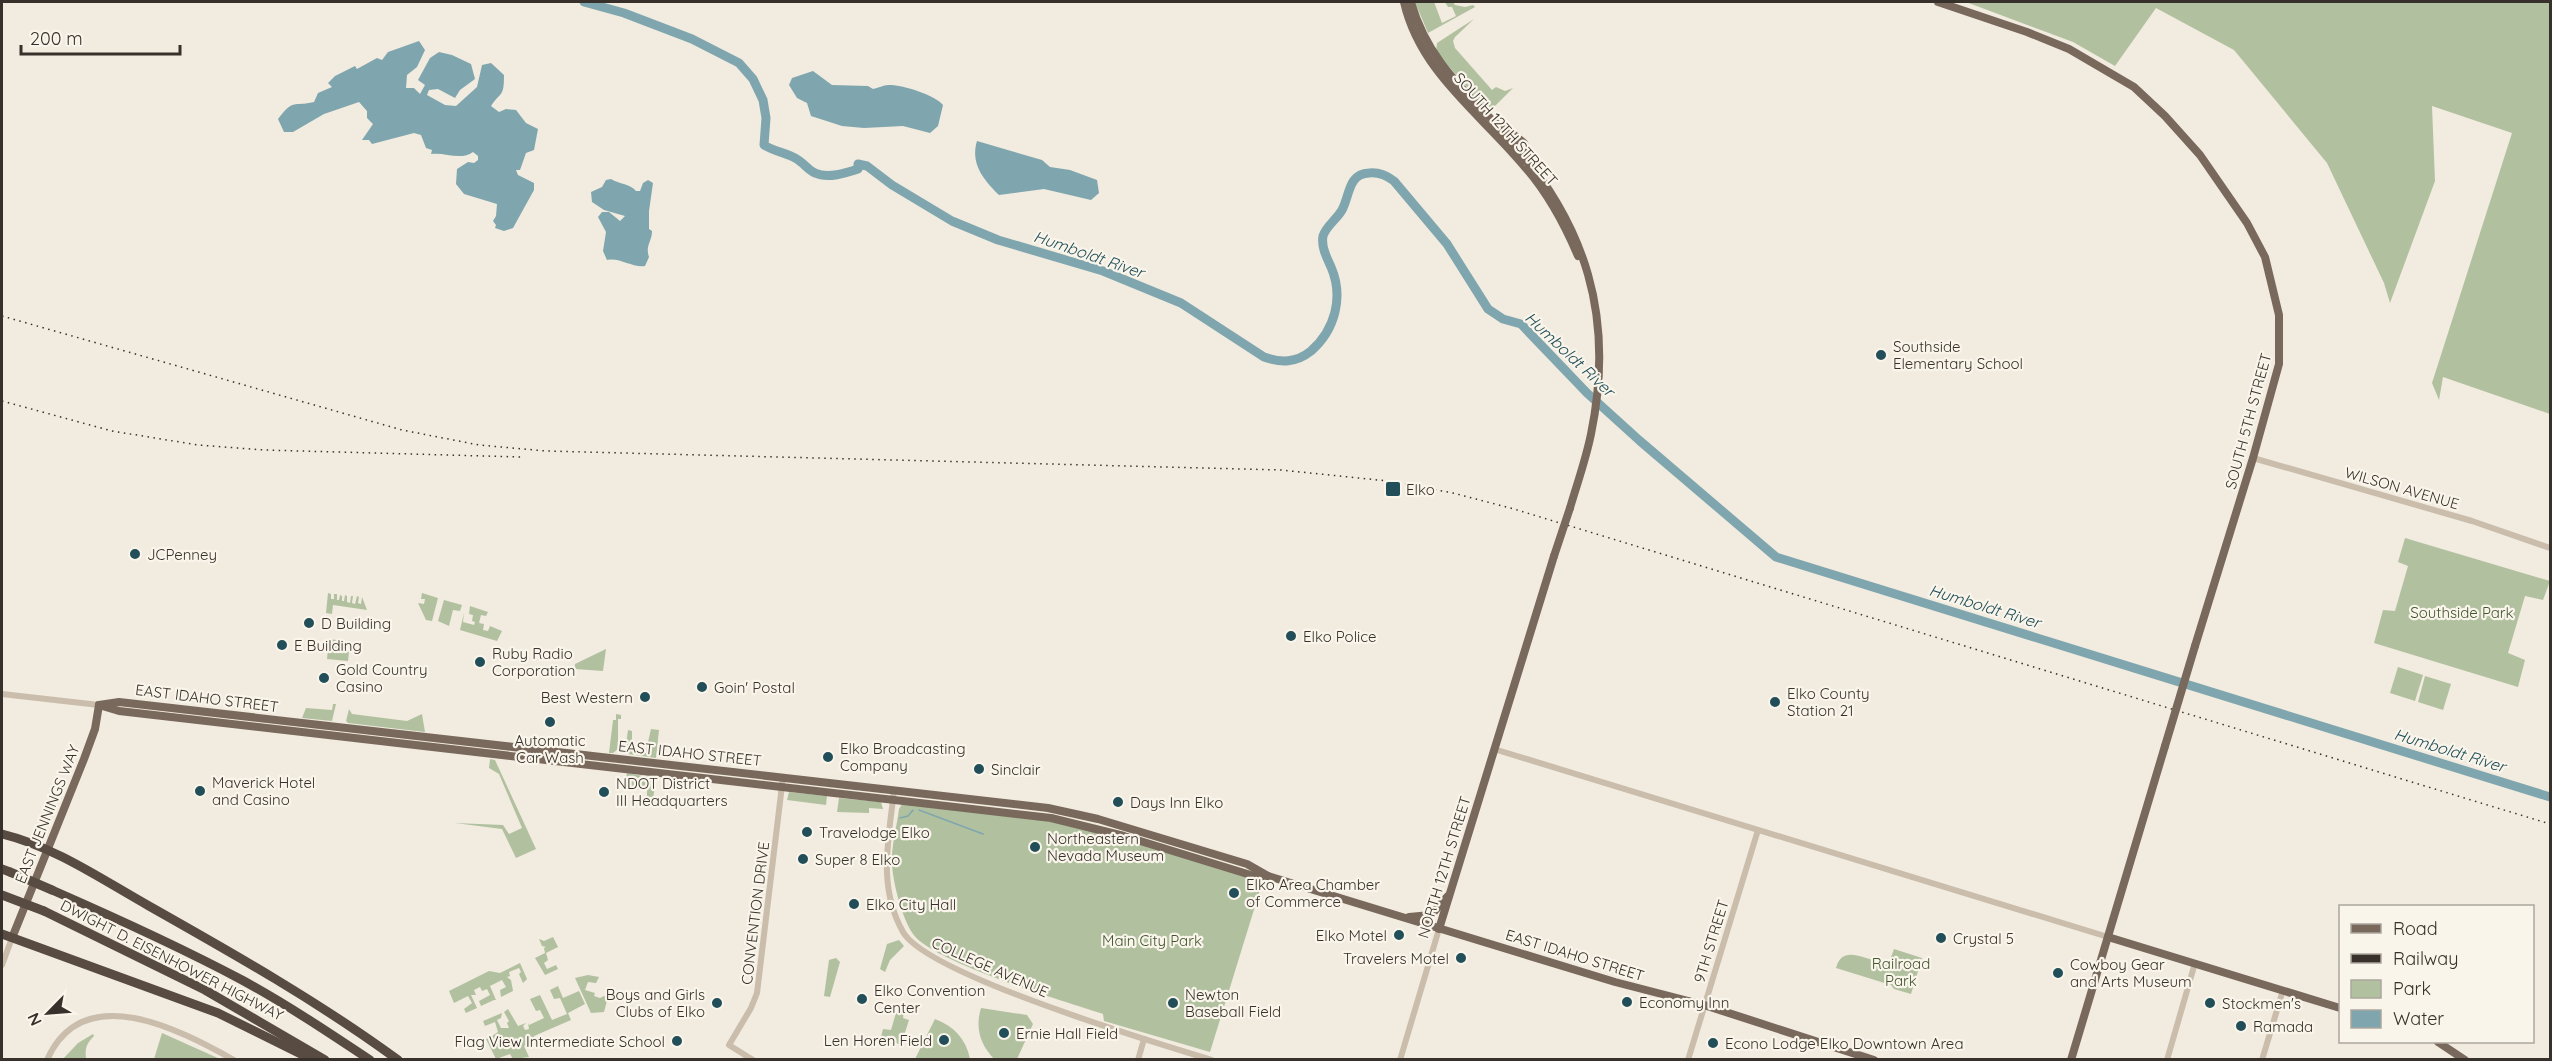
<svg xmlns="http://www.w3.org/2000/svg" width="2552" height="1061" viewBox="0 0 2552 1061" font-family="Quicksand,sans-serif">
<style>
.green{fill:#b1c19f}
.water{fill:#7fa6ae}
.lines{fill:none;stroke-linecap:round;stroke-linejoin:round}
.stream{stroke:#7fa6ae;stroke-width:1.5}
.river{stroke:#7fa6ae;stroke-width:9}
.minor{stroke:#cabdab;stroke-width:6}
.major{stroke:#79695c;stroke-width:8}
.highway{stroke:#584b41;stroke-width:9}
.rail{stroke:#38302a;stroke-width:1.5;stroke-dasharray:1.5 4.5;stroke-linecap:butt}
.major-bridge{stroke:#79695c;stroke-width:8}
.highway-bridge{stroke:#584b41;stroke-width:9}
.poi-dot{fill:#214e58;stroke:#f9f5eb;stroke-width:2}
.labels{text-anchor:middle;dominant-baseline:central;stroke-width:4.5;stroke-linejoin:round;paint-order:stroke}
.street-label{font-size:15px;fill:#38302a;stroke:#f9f5eb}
.poi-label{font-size:15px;fill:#38302a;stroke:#f9f5eb;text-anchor:start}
.park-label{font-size:15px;fill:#42552e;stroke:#f9f5eb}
.water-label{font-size:16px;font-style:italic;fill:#214e58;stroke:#f9f5eb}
</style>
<rect width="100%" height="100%" fill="#f2ebdf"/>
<!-- green -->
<g class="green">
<polygon points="1415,2 1434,2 1442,23 1456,16 1452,7 1448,7 1445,2 1453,2 1455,5 1465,7 1473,5 1475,7 1428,33"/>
<polygon points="1966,2 2550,2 2550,414 2443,377 2439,400 2432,383 2512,133 2432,106 2435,181 2390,303 2384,283 2327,163 2234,50 2156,8 2115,66 2073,42"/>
<polygon points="1474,19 1455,37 1453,41 1455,48 1492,90 1496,87 1505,91 1513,88 1489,112 1436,52 1437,43"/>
<polygon points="2405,538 2550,581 2543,600 2525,596 2508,653 2525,660 2518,687 2374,643 2383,610 2395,611 2408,566 2398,562"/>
<polygon points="328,593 331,594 331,599 334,599 334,594 337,594 337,600 339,600 340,595 342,596 342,601 344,601 345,595 347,596 347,602 350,603 351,596 353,596 352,603 355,604 357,596 359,597 358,603 361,604 362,597 367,610 333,605 332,614 326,613"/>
<polygon points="422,593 438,598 432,621 426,620 418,603 424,604 425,599 421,599"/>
<polygon points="444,600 462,605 460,611 453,610 449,626 438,621"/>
<polygon points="470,606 488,612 486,616 481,615 479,623 484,624 483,630 488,631 490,626 502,631 497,641 460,630 464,613 463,622 474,625 475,622 472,621 473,615 469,614"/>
<polygon points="329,639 350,642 348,661 327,659"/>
<polygon points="606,649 603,671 575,669 575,664"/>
<polygon points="2398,667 2423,675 2415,701 2390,693"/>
<polygon points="2425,676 2451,684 2443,710 2418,702"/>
<polygon points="333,704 336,704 332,721 302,718 306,708 332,710"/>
<polygon points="349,709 352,714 407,721 422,714 425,732 348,723 346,721"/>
<polygon points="616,714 621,715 621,719 618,719 618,749 613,753 609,753 613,720 616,720"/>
<polygon points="651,729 659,730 656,758 628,754 625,751 628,730 632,731 632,749 646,751"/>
<polygon points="490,759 495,760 536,849 516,858 502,829 455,823 503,825 509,834 522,828 499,774 489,768"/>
<polygon points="627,773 654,778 656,782 653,798 647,797 647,790 632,789 632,786 625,785"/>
<polygon points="789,792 827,796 826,805 787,800"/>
<polygon points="839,798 881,802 883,809 869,808 869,813 837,812"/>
<path d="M902,804L1049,821L1100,832L1259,880L1261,887L1210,1052L1104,1021L1103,1014C1066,1002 932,962 913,934C902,918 893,883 892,864C891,846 897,826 899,809Z"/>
<polygon points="553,937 558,947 546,953 548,960 544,963 547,969 556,965 558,969 545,975 535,958 545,953 544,948 546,947 542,946 539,939 544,941"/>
<polygon points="899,940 904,946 890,960 885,972 880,969 887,944"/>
<path d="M1894,949L1922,958L1911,994L1894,989L1891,985L1836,968C1844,939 1872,968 1890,960Z"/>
<polygon points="836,958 840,962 830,997 824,996 829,960"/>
<polygon points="520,963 527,979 523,983 519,974 521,972 519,968 509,972 510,976 507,977 511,980 513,991 501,997 500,990 506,987 502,980 490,986 496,1000 494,1000 481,1006 479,1001 490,995 487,989 482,991 480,987 474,990 476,995 471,995 477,1008 466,1013 464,1009 472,1003 468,996 454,1003 449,991 489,971 500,973"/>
<polygon points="588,975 599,977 596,983 588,982 585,990 595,993 594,996 600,998 604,996 608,997 604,1012 591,1013 575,978"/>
<polygon points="558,986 563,998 579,991 585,1004 568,1013 571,1020 534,1036 536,1041 524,1046 529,1057 513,1059 510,1054 496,1059 486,1039 488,1038 491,1046 495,1044 492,1036 498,1032 495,1022 485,1026 483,1021 502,1013 501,1018 497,1020 501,1028 509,1028 507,1023 509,1021 504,1012 508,1009 518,1026 526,1023 523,1026 525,1030 529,1029 528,1023 529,1025 544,1018 540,1010 536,1011 530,999 540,995 552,1020 567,1014 560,998 554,999 550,990"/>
<polygon points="898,1006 905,1008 903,1018 909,1020 901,1045 881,1037 883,1029 891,1030"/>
<path d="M981,1008L1027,1015L1033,1024L1017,1059H994C980,1044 975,1028 981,1008Z"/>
<path d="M935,1019C954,1026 966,1039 970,1059H915Z"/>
<polygon points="162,1033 220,1059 154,1059"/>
<path d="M93,1034L94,1036C86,1044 85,1048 86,1059H63L78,1043Z"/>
</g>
<!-- water -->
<g class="water">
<path d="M419,41L425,50L417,67L407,75L406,88H414L420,94L425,85L418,80L430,58L439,52L452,55L471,64L475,79L460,90L455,98L438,89L429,90L427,95L445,105L456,106L477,87L482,65L491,63L504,75C504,98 501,91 491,106L499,112L506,109L516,110L526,123L538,129L534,150L526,153L520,170H516L518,175L534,183V190L513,228L504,231L495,228L496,225L493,221L496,216L497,204L464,194L456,184L457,169L468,162L474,163L478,160V156L473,152C461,161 445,152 431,154L432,150L426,148L421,135L414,133L372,144L369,140H362L373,124L367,118V111L359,102L324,114L293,132H284L278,119C294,98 293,107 314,102L318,93L332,87L328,83L335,76L355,66L357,69L377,58L382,60L388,52Z"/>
<path d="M813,71L832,85L868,86L873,89C878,88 884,85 888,85C900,84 936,95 943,105L938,126L930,133L903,126L864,128L842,126L811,116L807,103L797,98L789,85L792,78Z"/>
<path d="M977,141L1042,160L1050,167L1070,170L1097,180L1099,193L1091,200L1044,189L999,195C984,180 970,164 977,141Z"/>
<path d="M611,179C619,184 631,184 636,191H640L643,183L648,180L653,183L649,211V229L652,231C652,242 645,245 649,257L645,266C632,268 620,257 607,260L603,251L606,232L598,217L602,212H609L620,221L625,216L604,210L592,202L591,192L602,187L606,180Z"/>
</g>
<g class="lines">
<!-- stream -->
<g class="stream">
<polyline points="919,810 983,834"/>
<polyline points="900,818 908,816 913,810"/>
</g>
<!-- river -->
<path class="river" d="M584,2L624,13L692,39L739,63L753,79L763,100L766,118L764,145C774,151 785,153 795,158C803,162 808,170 815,173C828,179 846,173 858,169V164L867,166L892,185L952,221L998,240L1103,271L1181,303L1264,357C1281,363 1296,363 1311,351C1335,330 1344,297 1331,267C1327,258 1321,247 1323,236C1326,226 1337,219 1342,210C1350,195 1348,174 1369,173C1379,172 1386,175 1394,181L1447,244L1488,309L1503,319L1521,324L1587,393L1640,441L1776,557L2550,797"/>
<!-- minor -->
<g class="minor">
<polyline points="2253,458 2472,521 2550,548"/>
<polyline points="2,694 99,705"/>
<polyline points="1494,749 2108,937"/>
<path d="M894,790C889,839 877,886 903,932C928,975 1156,1043 1212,1060"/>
<polyline points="2,965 12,938"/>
<path d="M47,1060C83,978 180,1030 234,1060"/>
<polyline points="753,1060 729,1045 751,1008 757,993 783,777"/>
<polyline points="1138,1060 1144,1039"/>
<polyline points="1400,1060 1439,929"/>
<polyline points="1688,1060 1758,830"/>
<polyline points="2167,1060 2195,963"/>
<polyline points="2262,1060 2283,990"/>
</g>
<!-- major -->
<g class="major">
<path d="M1404,2C1420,72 1480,113 1524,166C1548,193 1564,223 1578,256"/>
<path d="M1411,2C1428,62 1467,92 1507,136C1587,224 1615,318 1591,434C1586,459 1577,484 1570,508"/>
<polyline points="1938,2 2027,32 2069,49 2134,87 2165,116 2200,155 2247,223 2265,257 2279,315 2279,364 2253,458 2195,646"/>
<polyline points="1497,121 1524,143 1528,158"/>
<polyline points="99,705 119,711 1051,818 1124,836 1254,876 1268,876 1615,982 1704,1005 1874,1060"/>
<polyline points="99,705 119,702 1048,808 1098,819 1247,864 1268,876"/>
<polyline points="1409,917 1431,915 1448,896"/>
<polyline points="1439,929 1554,556"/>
<polyline points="2108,937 2340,1008"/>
<polyline points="12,938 84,759 95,729 99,705"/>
<polyline points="2438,1042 2465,1060"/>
<polyline points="2071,1060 2165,746"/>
</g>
<!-- highway -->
<g class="highway">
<path d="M2,834C55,847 101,879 149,906C234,954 319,1002 398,1060"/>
<polyline points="2,869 10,872"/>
<path d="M52,890C116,918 180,947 242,980C286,1004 328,1032 370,1060"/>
<polyline points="44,911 205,990 325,1060"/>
<polyline points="2,934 218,1013 313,1060"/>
</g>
<!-- rail -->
<g class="rail">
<polyline points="2,316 402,430 479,445 546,451 1281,470 1388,481 1453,493 1514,509 2550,824"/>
<polyline points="2,401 112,431 198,445 264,450 521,457"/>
</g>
<!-- major-bridge -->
<g class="major-bridge">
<polyline points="1554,556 1570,508"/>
<polyline points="2165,746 2195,646"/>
</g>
<!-- highway-bridge -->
<g class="highway-bridge">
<polyline points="10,872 52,890"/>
<polyline points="2,895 44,911"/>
</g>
</g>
<!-- markers -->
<g class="poi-dot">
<circle cx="1881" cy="355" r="6"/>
<rect x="1385" y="481" width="16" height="16" rx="3"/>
<circle cx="135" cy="554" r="6"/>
<circle cx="309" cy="623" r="6"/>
<circle cx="1291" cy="636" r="6"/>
<circle cx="282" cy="645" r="6"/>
<circle cx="480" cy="662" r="6"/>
<circle cx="324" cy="678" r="6"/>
<circle cx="702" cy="687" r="6"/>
<circle cx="645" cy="697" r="6"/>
<circle cx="1775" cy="702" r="6"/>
<circle cx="550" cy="722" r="6"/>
<circle cx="828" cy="757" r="6"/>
<circle cx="979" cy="769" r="6"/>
<circle cx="200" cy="791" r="6"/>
<circle cx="604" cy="792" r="6"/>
<circle cx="1118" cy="802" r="6"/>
<circle cx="807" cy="832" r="6"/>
<circle cx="1035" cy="847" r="6"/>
<circle cx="803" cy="859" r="6"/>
<circle cx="1234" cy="893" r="6"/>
<circle cx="854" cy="904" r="6"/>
<circle cx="1399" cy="935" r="6"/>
<circle cx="1941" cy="938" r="6"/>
<circle cx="1461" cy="958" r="6"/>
<circle cx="2058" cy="973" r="6"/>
<circle cx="862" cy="999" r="6"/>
<circle cx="1627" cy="1002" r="6"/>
<circle cx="717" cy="1003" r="6"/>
<circle cx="1173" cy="1003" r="6"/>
<circle cx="2210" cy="1003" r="6"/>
<circle cx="2241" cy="1026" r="6"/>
<circle cx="1004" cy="1033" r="6"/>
<circle cx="944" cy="1040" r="6"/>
<circle cx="677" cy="1041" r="6"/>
<circle cx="1713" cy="1043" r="6"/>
</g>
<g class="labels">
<!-- street labels -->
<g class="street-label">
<text transform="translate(1506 129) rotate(48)">SOUTH 12TH STREET</text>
<text transform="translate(2248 421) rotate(-75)">SOUTH 5TH STREET</text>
<text transform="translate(2402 488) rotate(16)">WILSON AVENUE</text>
<text transform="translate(207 698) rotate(7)">EAST IDAHO STREET</text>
<text transform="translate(690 753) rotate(6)">EAST IDAHO STREET</text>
<text transform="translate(47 814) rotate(-68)">EAST JENNINGS WAY</text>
<text transform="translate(1444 867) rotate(-73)">NORTH 12TH STREET</text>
<text transform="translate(755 913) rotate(-83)">CONVENTION DRIVE</text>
<text transform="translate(1711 941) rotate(-73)">9TH STREET</text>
<text transform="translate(1575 955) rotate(17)">EAST IDAHO STREET</text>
<text transform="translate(172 960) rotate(27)">DWIGHT D. EISENHOWER HIGHWAY</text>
<text transform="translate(990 967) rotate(24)">COLLEGE AVENUE</text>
</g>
<!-- poi labels -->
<g class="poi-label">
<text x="1893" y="346">Southside<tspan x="1893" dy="17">Elementary School</tspan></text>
<text x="1406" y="489">Elko</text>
<text x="147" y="554">JCPenney</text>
<text x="321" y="623">D Building</text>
<text x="1303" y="636">Elko Police</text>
<text x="294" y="645">E Building</text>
<text x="492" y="653">Ruby Radio<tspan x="492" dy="17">Corporation</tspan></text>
<text x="336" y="669">Gold Country<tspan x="336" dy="17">Casino</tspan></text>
<text x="714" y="687">Goin' Postal</text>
<text x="1787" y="693">Elko County<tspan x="1787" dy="17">Station 21</tspan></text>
<text x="633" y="697" text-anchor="end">Best Western</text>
<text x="550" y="740" text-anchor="middle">Automatic<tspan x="550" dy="17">Car Wash</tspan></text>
<text x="840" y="748">Elko Broadcasting<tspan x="840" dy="17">Company</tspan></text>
<text x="991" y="769">Sinclair</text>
<text x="212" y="782">Maverick Hotel<tspan x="212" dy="17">and Casino</tspan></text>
<text x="616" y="783">NDOT District<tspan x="616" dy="17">III Headquarters</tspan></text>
<text x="1130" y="802">Days Inn Elko</text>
<text x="819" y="832">Travelodge Elko</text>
<text x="1047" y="838">Northeastern<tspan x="1047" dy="17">Nevada Museum</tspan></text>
<text x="815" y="859">Super 8 Elko</text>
<text x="1246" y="884">Elko Area Chamber<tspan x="1246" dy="17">of Commerce</tspan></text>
<text x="866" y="904">Elko City Hall</text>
<text x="1387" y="935" text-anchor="end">Elko Motel</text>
<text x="1953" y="938">Crystal 5</text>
<text x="1449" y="958" text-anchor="end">Travelers Motel</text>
<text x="2070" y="964">Cowboy Gear<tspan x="2070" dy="17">and Arts Museum</tspan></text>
<text x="874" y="990">Elko Convention<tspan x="874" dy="17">Center</tspan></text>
<text x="705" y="994" text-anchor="end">Boys and Girls<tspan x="705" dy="17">Clubs of Elko</tspan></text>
<text x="1185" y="994">Newton<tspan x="1185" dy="17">Baseball Field</tspan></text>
<text x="1639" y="1002">Economy Inn</text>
<text x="2222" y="1003">Stockmen's</text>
<text x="2253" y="1026">Ramada</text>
<text x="1016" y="1033">Ernie Hall Field</text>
<text x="932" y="1040" text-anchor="end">Len Horen Field</text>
<text x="665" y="1041" text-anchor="end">Flag View Intermediate School</text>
<text x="1725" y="1043">Econo Lodge Elko Downtown Area</text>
</g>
<!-- park labels -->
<g class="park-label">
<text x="2462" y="612">Southside Park</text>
<text x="1152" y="940">Main City Park</text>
<text x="1901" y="963">Railroad<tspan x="1901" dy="17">Park</tspan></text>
</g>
<!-- water labels -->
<g class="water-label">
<text transform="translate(1089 254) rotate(19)">Humboldt River</text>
<text transform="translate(1570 354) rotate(43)">Humboldt River</text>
<text transform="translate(1985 606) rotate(17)">Humboldt River</text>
<text transform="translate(2450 750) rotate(17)">Humboldt River</text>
</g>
</g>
<!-- border -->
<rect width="2552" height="1061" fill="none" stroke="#38302a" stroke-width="6"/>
<!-- legend -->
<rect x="2339" y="905" width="195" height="138" fill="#f9f5eb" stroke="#aca69e" stroke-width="1.5"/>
<rect x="2351" y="924" width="30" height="9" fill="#79695c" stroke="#aca69e" stroke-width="1.5"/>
<text x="2393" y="935" font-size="18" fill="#38302a">Road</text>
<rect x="2351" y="954" width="30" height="9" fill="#38302a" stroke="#aca69e" stroke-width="1.5"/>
<text x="2393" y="965" font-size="18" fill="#38302a">Railway</text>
<rect x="2351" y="980" width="30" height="18" fill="#b1c19f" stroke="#aca69e" stroke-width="1.5"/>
<text x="2393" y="995" font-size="18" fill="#38302a">Park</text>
<rect x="2351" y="1010" width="30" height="18" fill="#7fa6ae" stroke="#aca69e" stroke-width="1.5"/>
<text x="2393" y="1025" font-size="18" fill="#38302a">Water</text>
<!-- north arrow -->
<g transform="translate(48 1013) rotate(245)" stroke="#f9f5eb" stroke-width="4.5" paint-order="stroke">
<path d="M0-4.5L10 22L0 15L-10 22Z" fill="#38302a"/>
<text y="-9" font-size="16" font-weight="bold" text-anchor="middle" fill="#38302a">N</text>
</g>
<!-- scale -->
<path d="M21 45v9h159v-9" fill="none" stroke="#38302a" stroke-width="3"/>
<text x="30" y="45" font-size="18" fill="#38302a" stroke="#f9f5eb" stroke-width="4.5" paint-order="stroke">200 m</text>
</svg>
